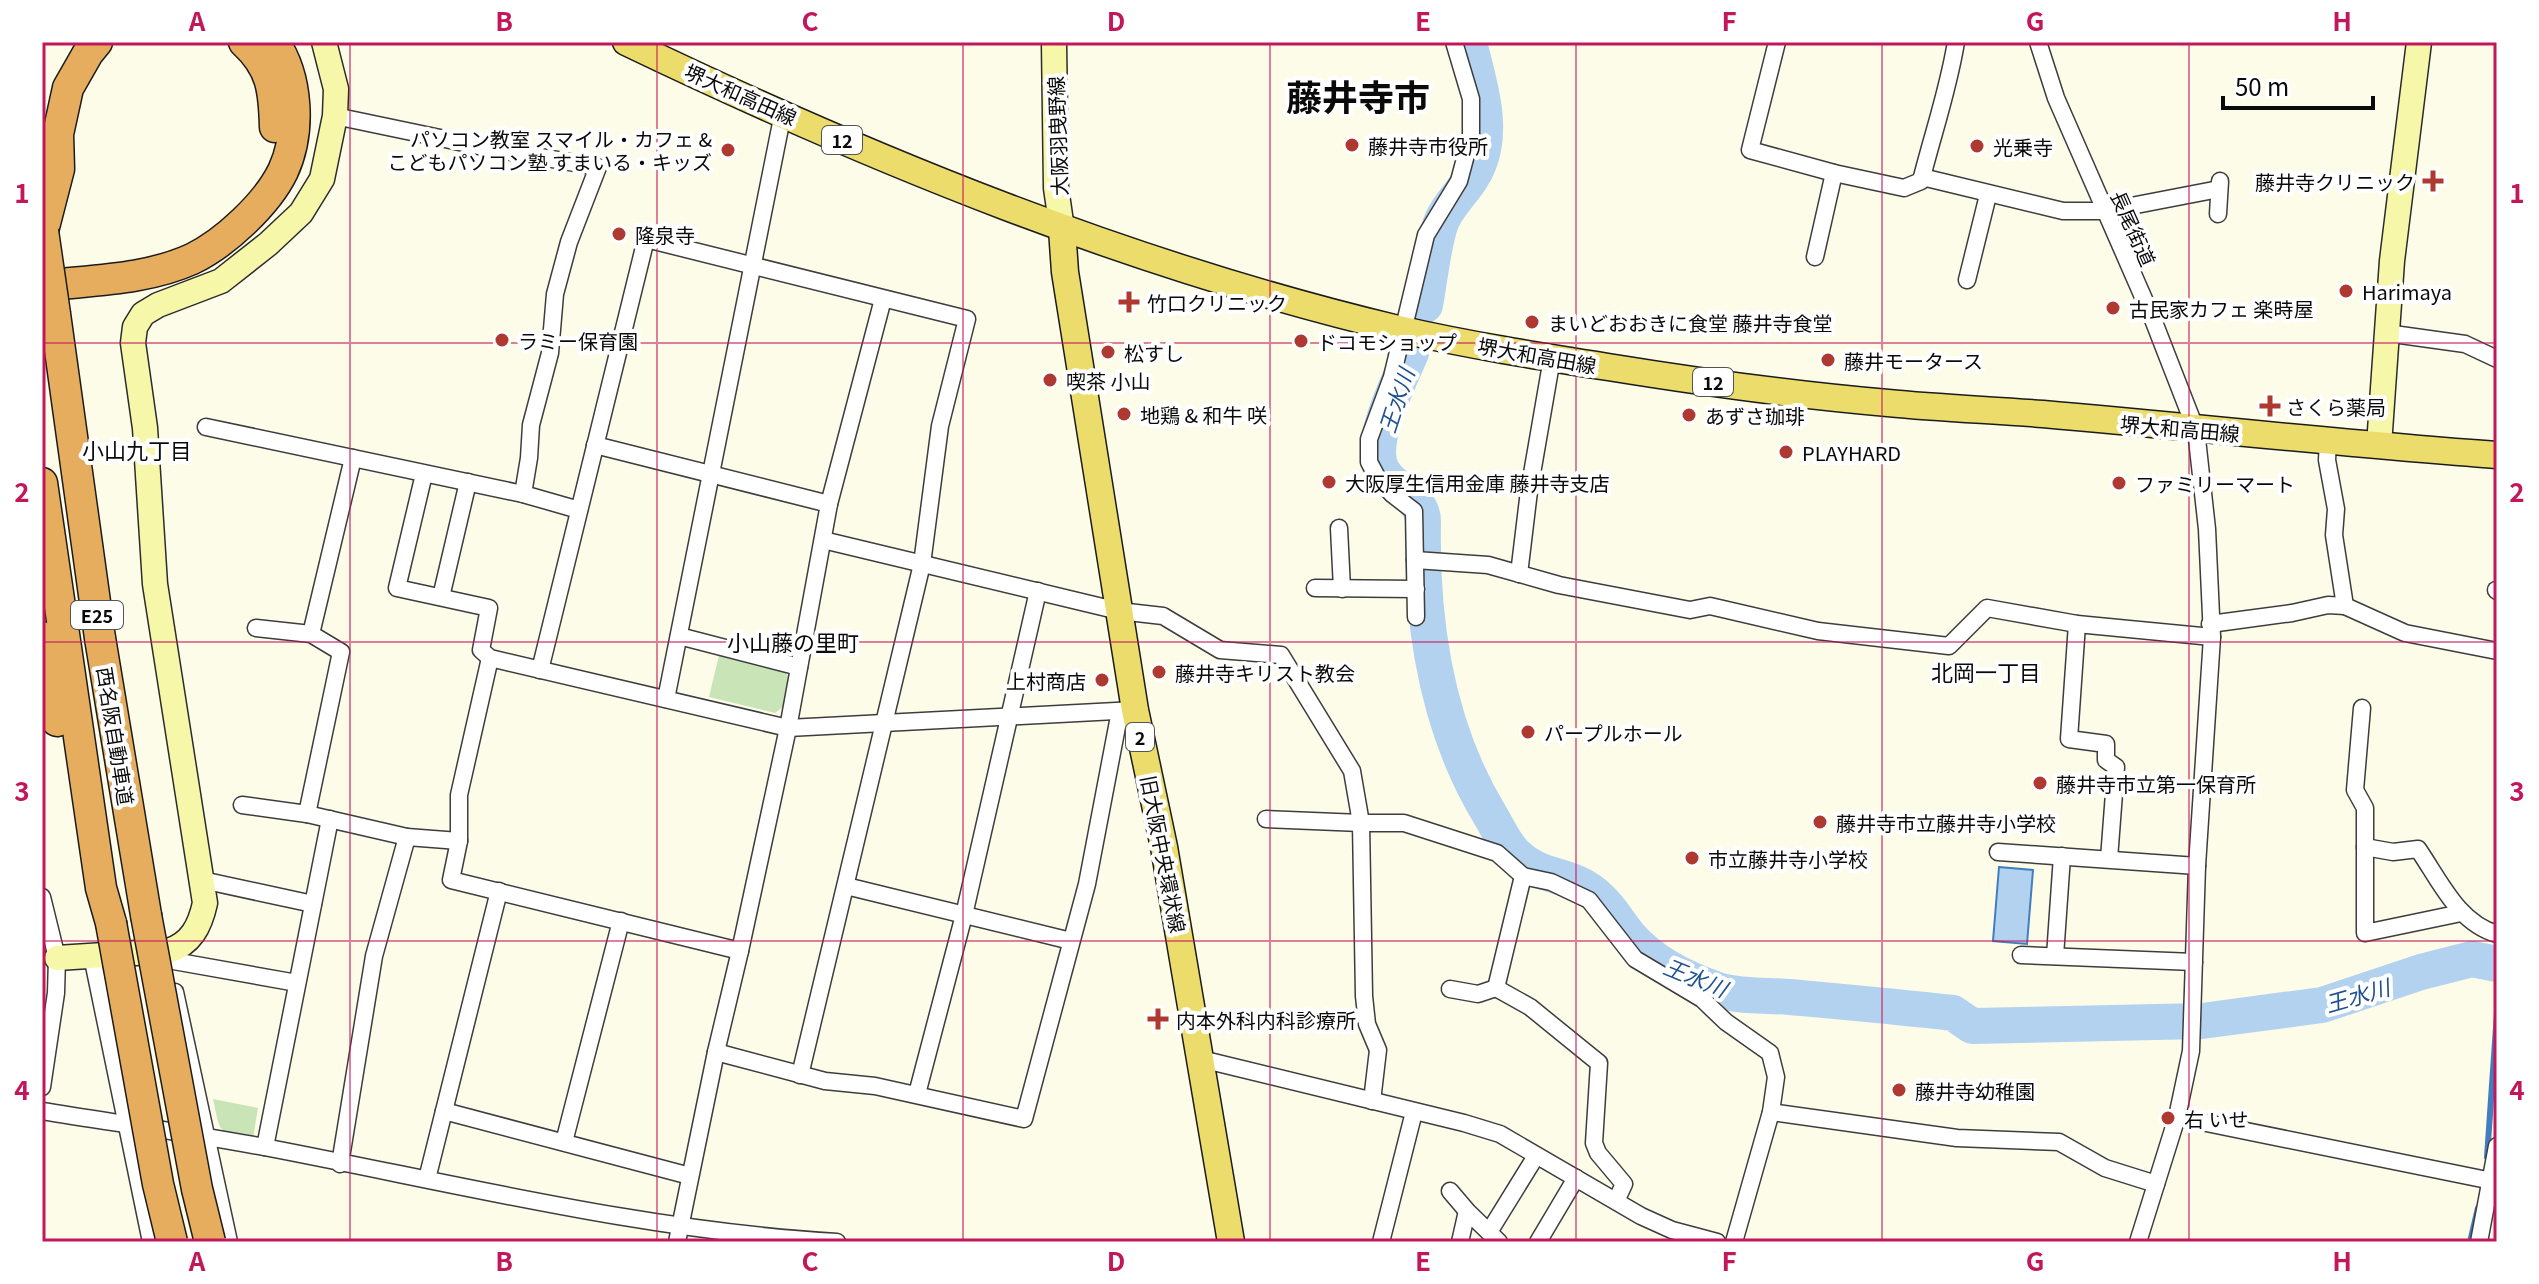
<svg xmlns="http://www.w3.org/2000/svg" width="2539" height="1284" viewBox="0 0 2539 1284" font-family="Georgia,'Noto Sans JP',serif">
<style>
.green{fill:#c9e4b7}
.water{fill:#b3d2f0;stroke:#417ec0;stroke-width:2}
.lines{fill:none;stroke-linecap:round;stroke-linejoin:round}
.stream{stroke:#417ec0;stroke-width:6}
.river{stroke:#b3d2f0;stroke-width:36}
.street-casing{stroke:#3d3d3d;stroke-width:19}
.secondary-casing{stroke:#2c2c2c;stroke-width:27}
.primary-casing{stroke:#1b1b1b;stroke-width:29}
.highway-casing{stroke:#1b1b1b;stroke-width:33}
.street{stroke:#fff;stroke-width:16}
.secondary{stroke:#f7f7aa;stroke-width:24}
.primary{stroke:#ecdc6b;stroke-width:26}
.highway{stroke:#e7ad5e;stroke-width:30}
.highway-bridge-casing{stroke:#1b1b1b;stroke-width:33;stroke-linecap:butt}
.highway-bridge{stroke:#e7ad5e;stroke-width:30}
.grid{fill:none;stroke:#c2185b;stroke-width:2;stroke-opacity:0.55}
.poi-dot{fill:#ad3930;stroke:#fff;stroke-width:3}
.labels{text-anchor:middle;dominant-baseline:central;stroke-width:8;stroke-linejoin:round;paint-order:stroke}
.shield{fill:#fff;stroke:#545454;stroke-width:2}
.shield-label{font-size:18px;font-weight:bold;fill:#0a0a0a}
.street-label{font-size:20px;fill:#0a0a0a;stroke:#fff}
.poi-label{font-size:20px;fill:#0a0a0a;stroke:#fff;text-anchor:start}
.water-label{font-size:22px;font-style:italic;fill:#20518f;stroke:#fff}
.neighbourhood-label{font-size:22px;fill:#0a0a0a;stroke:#fff}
.town-label{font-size:36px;font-weight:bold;fill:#0a0a0a;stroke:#fff}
.neatline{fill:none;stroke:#c2185b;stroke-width:3}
.grid-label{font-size:26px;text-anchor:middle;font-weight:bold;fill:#c2185b}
</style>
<rect width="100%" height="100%" fill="#fdfce9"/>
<!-- green -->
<g class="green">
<polygon points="719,655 782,669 788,676 783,707 775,713 709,697"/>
<path d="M213,1099L258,1108L253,1138C217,1132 221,1135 213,1099Z"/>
</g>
<!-- water -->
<polygon class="water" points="1999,867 2033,870 2027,944 1993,941"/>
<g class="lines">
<!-- stream -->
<g class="stream">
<polyline points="2487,1157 2497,1013"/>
<polyline points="2470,1242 2478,1208"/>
</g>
<!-- river -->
<g class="river">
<path d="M1425,305C1429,284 1434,238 1442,220C1451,200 1471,185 1479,163C1494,124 1478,81 1469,42"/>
<path d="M1411,353C1399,381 1373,432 1379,462C1385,490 1424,493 1423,523C1421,624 1437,728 1490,815C1498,828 1505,845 1516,855C1542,881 1572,871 1600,899C1612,910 1620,925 1630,937C1653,963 1685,979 1718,990C1739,997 1767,995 1790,997C1844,1002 1899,1007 1953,1013L1972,1026L2202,1021L2322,1005L2421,972L2472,959L2497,964"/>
</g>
<!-- street casing -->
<g class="street-casing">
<g id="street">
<path d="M1777,42L1750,150L1834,173L1904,188L1921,181C1933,133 1948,91 1956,42"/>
<polyline points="2038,42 2056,98 2154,322 2196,430 2207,529 2212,637 2197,866 2191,1051 2177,1117 2138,1242"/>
<polyline points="335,116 488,148 598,167 569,242 555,294 550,353 531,425 529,458 523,494"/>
<polyline points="1922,177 2063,211 2105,211 2219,189"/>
<polyline points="2218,214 2220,181"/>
<polyline points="1815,257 1834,173"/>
<polyline points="1967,280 1988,195"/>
<polyline points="2386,333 2465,344 2497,359"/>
<polyline points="206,427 523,494 579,510"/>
<polyline points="2328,441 2327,460 2336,509 2334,535 2345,606"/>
<polyline points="595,445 829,504"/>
<polyline points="424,474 397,588 489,608 481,650 490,658 788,728 1135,710"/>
<polyline points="1339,528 1342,589"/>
<polyline points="823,540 1119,611 1163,616 1220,650 1281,655 1352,771 1361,823 1404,823 1497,853 1523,876 1551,882 1589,900 1635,959 1702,999 1726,1022 1770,1053 1776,1077 1771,1112 1734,1242"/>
<polyline points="1415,560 1488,565 1559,585 1690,610 1710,606 1818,631 1949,646 1987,608 2077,624 2212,637"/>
<polyline points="1519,574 1529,491 1552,358"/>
<polyline points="1315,588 1416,589"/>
<polyline points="2496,590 2497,591"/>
<polyline points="441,597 468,482"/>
<polyline points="1416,617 1414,511 1392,494 1377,477 1369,462 1369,439 1392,377 1426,235 1459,181 1471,136 1471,99 1454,42"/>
<polyline points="2077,624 2069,739 2106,744 2106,760 2116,767 2109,859"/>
<polyline points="2210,624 2292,613 2328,605 2345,606 2405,633 2497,651"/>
<polyline points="256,628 311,634 341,652 307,814"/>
<polyline points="311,634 353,458"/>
<polyline points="679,636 799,667"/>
<polyline points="490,658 459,795 459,841 451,880 740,951"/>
<polyline points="540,670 646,239 967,319 940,426 922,564 800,1075"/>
<polyline points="666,699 783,113"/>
<polyline points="2362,708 2355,790 2365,808 2365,933 2461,913"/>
<polyline points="242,805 307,814 407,837 459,841"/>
<polyline points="1266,819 1361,823 1364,996 1367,1024 1378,1050 1372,1101"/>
<path d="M2365,847L2393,852L2418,849C2440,881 2458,923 2497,934"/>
<polyline points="1998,852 2197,866"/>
<polyline points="1523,876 1496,988 1530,1007 1599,1063 1594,1143 1598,1153 1624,1184 1616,1201"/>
<polyline points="202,880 313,904"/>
<polyline points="846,886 1071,941"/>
<polyline points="42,897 57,958 56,993 42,1087"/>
<polyline points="2021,955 2194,962"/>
<polyline points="92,956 151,1242"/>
<polyline points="2055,956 2062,856"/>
<polyline points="168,960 297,983"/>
<polyline points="1450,989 1478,994 1496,988"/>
<polyline points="175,992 229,1242"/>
<polyline points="716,1052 825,1081 875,1086 1024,1119 1087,884 1120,711"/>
<polyline points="1201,1059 1464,1123 1500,1134 1641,1216 1672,1230 1717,1242"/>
<polyline points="917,1094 964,915 1038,591"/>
<path d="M42,1111C116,1123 190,1133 264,1147C453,1183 644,1231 837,1242"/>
<polyline points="444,1111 690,1176"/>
<polyline points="1771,1112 1957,1138 2059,1142 2105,1168 2156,1184"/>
<polyline points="2177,1117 2497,1182"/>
<polyline points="564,1142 621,921"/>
<polyline points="265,1147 330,819"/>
<polyline points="340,1164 374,956 407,837"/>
<polyline points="427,1179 499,891"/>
<polyline points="1450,1191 1467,1211 1499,1242"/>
<polyline points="1489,1232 1536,1156"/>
<polyline points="677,1242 716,1052 740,951 788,728 829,504 883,299"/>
<polyline points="1381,1242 1414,1112"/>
<polyline points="1460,1242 1467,1211"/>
<polyline points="1538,1242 1576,1178"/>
<polyline points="2479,1242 2497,1146"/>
</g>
</g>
<!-- secondary casing -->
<g class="secondary-casing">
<g id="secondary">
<polyline points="1054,42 1056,188 1062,229"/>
<polyline points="2379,445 2392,261 2419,42"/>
<path d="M57,958L168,951C191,944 200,926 205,903L155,584L145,428L133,343L135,327L143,314L158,305L221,281L268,244L301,213L322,179L335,116L336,89L324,42"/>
</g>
</g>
<!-- primary casing -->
<g class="primary-casing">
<g id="primary">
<path d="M626,42C874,161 1130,265 1398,329C1468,345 1538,356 1608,367C1701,382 1794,395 1888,403C1939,408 1991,410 2043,414C2194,427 2345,444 2497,455"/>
<polyline points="1062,229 1065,272 1135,710 1164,847 1231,1242"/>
</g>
</g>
<!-- highway casing -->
<g class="highway-casing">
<g id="highway">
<path d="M244,42C272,68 274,90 275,127"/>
<polyline points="43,231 59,169 58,134 68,88 88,53 97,42"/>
<path d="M42,286C91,280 146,280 192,259C225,243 267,204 283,171C301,132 298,77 274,42"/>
<polyline points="55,314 100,638 146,915"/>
<polyline points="42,483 101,888 111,923"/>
<polyline points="42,637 57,721"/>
</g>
</g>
<!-- street -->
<use href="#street" class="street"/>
<!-- secondary -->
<use href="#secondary" class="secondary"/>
<!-- primary -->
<use href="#primary" class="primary"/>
<!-- highway -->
<use href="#highway" class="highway"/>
<!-- highway-bridge casing -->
<g class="highway-bridge-casing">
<g id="highway-bridge">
<polyline points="43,231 55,314"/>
<polyline points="146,915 197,1189 210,1242"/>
<polyline points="111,923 158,1184 172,1242"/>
</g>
</g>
<!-- highway-bridge -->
<use href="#highway-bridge" class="highway-bridge"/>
</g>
<!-- grid -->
<path class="grid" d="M350,42V1242M657,42V1242M963,42V1242M1270,42V1242M1576,42V1242M1882,42V1242M2189,42V1242M42,343H2497M42,642H2497M42,941H2497"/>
<!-- markers -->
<g class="poi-dot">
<circle cx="1352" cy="145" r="8"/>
<circle cx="1977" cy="146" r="8"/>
<circle cx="728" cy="150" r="8"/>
<path d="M2429 169h8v8h8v8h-8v8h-8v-8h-8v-8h8z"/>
<circle cx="619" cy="234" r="8"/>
<circle cx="2346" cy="291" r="8"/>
<path d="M1125 290h8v8h8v8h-8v8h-8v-8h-8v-8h8z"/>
<circle cx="2113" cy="308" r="8"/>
<circle cx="1532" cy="322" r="8"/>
<circle cx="502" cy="340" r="8"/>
<circle cx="1301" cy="341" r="8"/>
<circle cx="1108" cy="352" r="8"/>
<circle cx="1828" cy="360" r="8"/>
<circle cx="1050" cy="380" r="8"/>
<path d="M2266 394h8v8h8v8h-8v8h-8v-8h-8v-8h8z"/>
<circle cx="1124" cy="414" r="8"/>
<circle cx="1689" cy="415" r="8"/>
<circle cx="1786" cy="452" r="8"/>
<circle cx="1329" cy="482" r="8"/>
<circle cx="2119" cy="483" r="8"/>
<circle cx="1159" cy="672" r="8"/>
<circle cx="1102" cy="680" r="8"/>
<circle cx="1528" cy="732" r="8"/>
<circle cx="2040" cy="783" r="8"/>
<circle cx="1820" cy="822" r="8"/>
<circle cx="1692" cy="858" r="8"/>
<path d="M1154 1007h8v8h8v8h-8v8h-8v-8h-8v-8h8z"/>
<circle cx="1899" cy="1090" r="8"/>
<circle cx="2168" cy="1118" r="8"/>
</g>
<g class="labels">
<!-- shield labels -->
<g class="shield">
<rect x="822" y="126" width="40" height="28" rx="6"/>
<rect x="1693" y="368" width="40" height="28" rx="6"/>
<rect x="71" y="601" width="52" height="28" rx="6"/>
<rect x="1126" y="723" width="28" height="28" rx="6"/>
</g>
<g class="shield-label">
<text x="842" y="140">12</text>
<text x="1713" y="382">12</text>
<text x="97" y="615">E25</text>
<text x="1140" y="737">2</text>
</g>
<!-- street labels -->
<g class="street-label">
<text transform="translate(741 94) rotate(24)">堺大和高田線</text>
<text transform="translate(1057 136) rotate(-92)">大阪羽曳野線</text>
<text transform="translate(2134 228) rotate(66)">長尾街道</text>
<text transform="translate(1537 355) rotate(10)">堺大和高田線</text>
<text transform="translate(2180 428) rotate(5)">堺大和高田線</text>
<text transform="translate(116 736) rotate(81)">西名阪自動車道</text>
<text transform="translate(1164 854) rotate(79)">旧大阪中央環状線</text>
</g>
<!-- poi labels -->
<g class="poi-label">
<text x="712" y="138" text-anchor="end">パソコン教室 スマイル・カフェ &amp;<tspan x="712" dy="23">こどもパソコン塾 すまいる・キッズ</tspan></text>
<text x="1368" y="145">藤井寺市役所</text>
<text x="1993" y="146">光乗寺</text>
<text x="2415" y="181" text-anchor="end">藤井寺クリニック</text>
<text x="635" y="234">隆泉寺</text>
<text x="2362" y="291">Harimaya</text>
<text x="1147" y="302">竹口クリニック</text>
<text x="2129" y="308">古民家カフェ 楽時屋</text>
<text x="1548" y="322">まいどおおきに食堂 藤井寺食堂</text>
<text x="518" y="340">ラミー保育園</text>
<text x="1317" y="341">ドコモショップ</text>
<text x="1124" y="352">松すし</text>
<text x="1844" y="360">藤井モータース</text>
<text x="1066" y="380">喫茶 小山</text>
<text x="2286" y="406">さくら薬局</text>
<text x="1140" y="414">地鶏 &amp; 和牛 咲</text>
<text x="1705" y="415">あずさ珈琲</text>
<text x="1802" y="452">PLAYHARD</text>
<text x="1345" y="482">大阪厚生信用金庫 藤井寺支店</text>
<text x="2135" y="483">ファミリーマート</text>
<text x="1175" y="672">藤井寺キリスト教会</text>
<text x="1086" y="680" text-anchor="end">上村商店</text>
<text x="1544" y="732">パープルホール</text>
<text x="2056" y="783">藤井寺市立第一保育所</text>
<text x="1836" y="822">藤井寺市立藤井寺小学校</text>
<text x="1708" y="858">市立藤井寺小学校</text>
<text x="1176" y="1019">内本外科内科診療所</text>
<text x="1915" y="1090">藤井寺幼稚園</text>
<text x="2184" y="1118">右 いせ</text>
</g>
<!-- water labels -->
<g class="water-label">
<text transform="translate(1395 400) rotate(-72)">王水川</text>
<text transform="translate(1696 976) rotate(22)">王水川</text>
<text transform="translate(2357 994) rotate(-16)">王水川</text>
</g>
<!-- neighbourhood labels -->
<g class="neighbourhood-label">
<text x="137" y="449">小山九丁目</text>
<text x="793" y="641">小山藤の里町</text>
<text x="1986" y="671">北岡一丁目</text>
</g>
<!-- town labels -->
<g class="town-label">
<text x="1358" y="95">藤井寺市</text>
</g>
</g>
<!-- border -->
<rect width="2539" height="1284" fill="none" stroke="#ffffff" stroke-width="88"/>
<!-- scale -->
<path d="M2223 96v12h150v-12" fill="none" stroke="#0a0a0a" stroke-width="4"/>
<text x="2235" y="96" font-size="24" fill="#0a0a0a" stroke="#ffffff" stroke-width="6" paint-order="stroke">50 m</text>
<rect x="44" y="44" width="2451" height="1196" class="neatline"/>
<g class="grid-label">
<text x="197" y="31">A</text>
<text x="504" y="31">B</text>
<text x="810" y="31">C</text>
<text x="1116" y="31">D</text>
<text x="1423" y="31">E</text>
<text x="1729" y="31">F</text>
<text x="2035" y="31">G</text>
<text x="2342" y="31">H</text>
<text x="22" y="203">1</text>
<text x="2517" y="203">1</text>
<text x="22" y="502">2</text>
<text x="2517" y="502">2</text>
<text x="22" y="801">3</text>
<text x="2517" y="801">3</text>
<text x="22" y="1100">4</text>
<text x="2517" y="1100">4</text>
<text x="197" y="1271">A</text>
<text x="504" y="1271">B</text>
<text x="810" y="1271">C</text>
<text x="1116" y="1271">D</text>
<text x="1423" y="1271">E</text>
<text x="1729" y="1271">F</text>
<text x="2035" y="1271">G</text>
<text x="2342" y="1271">H</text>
</g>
</svg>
